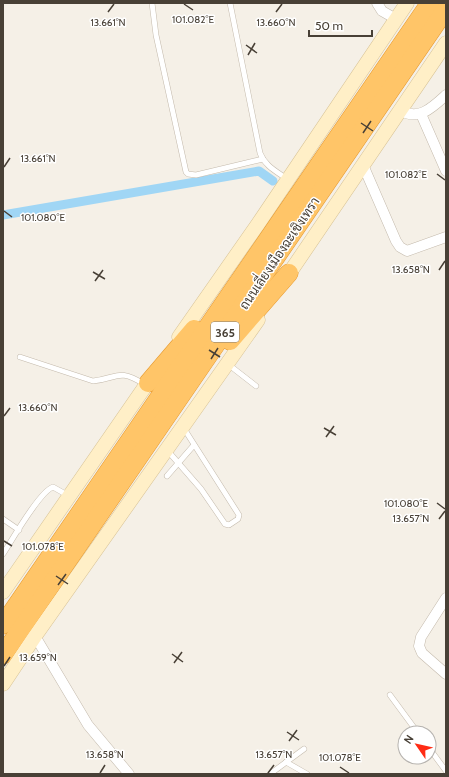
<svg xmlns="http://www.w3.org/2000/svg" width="449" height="777" viewBox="0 0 449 777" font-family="Cabin,Sarabun,sans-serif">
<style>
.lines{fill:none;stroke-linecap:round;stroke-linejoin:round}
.canal{stroke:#a0d6f5;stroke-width:9}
.lane-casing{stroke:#c4baac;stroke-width:6}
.street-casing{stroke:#c4baac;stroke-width:11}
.secondary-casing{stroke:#d7c295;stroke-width:15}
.highway-casing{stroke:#e79a2f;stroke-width:19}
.lane{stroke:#fff;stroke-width:5}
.street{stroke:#fff;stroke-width:10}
.secondary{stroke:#ffefc7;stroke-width:14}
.highway{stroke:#ffc568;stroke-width:18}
.ticks{fill:none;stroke:#484036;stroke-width:1.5}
.labels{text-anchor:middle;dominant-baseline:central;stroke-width:3;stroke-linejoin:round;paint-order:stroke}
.shield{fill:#fff;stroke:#7f7972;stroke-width:1}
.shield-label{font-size:12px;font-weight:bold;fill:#484036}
.street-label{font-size:13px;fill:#484036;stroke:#fff}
.ticks-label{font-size:10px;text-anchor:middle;fill:#484036;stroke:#fff;stroke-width:3;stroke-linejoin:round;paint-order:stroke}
</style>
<rect width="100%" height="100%" fill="#f5f0e7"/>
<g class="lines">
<!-- canal -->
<polyline class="canal" points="3,215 259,171 273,181"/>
<!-- lane casing -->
<g class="lane-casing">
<g id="lane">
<polyline points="152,3 156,35 186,172 188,174 196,175 263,159"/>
<path d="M230,3L260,153C265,166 276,171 287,179"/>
<path d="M20,357L93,381C119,378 118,368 144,384"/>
<polyline points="229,365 256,386"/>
<polyline points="167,450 201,489 225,524 229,525 238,519 239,515 183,427"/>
<polyline points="167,476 194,445"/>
<polyline points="3,519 19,530"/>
<path d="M3,554C12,540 40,491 53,487L69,496"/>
<polyline points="390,695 418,733"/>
<polyline points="429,748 446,771"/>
<polyline points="286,762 307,774"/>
<polyline points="270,774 304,749"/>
</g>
</g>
<!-- street casing -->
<g class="street-casing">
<g id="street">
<polyline points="377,3 382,11 396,19"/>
<path d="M400,110C418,122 433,107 446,95"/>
<polyline points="421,114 446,171"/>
<polyline points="363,165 396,241 400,247 407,251 446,237"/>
<polyline points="446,598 421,637 419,646 422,653 446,674"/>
<polyline points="35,636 88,725 129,774"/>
</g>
</g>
<!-- secondary casing -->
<g class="secondary-casing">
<g id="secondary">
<polyline points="284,281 446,43"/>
<polyline points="179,337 258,224 407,3"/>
<polyline points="3,592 153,375"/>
<polyline points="3,684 35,636 258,320"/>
</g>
</g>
<!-- highway casing -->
<g class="highway-casing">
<g id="highway">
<polyline points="230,341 289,273"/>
<polyline points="148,383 194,329"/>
<polyline points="3,625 430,3"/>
<polyline points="3,655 446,9"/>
</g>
</g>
<!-- lane -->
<use href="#lane" class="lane"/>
<!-- street -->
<use href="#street" class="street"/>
<!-- secondary -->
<use href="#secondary" class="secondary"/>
<!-- highway -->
<use href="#highway" class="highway"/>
</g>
<!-- ticks -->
<path class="ticks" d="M184,4L193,10M108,12L114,4M276,12L282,4M246,45L257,53M248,55L255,43M361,123L373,131M363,133L371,121M4,167L10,158M437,174L445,180M4,211L12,217M439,270L445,261M93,272L105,279M95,281L103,270M209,350L220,357M211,359L218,348M4,416L10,408M324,428L336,435M326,437L334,426M437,503L445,509M439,519L445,511M4,541L12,546M56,576L68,584M58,585L66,574M172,654L183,662M174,663L182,652M4,666L10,657M287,732L299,740M289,741L297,730M340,767L349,773M100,773L105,765M268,773L274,765"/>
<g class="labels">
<!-- shield labels -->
<rect class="shield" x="211" y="322" width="28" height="20" rx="3"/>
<g class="shield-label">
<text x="225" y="332">365</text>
</g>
<!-- street labels -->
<g class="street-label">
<text transform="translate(279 253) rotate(-56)">ถนนเลี่ยงเมืองฉะเชิงเทรา</text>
</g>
</g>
<g class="ticks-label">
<text x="193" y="23">101.082°E</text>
<text x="108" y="26">13.661°N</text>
<text x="276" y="26">13.660°N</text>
<text x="38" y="162">13.661°N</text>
<text x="406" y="178">101.082°E</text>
<text x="43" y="221">101.080°E</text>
<text x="411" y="273">13.658°N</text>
<text x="38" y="411">13.660°N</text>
<text x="406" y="507">101.080°E</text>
<text x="411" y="522">13.657°N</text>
<text x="43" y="550">101.078°E</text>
<text x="38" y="661">13.659°N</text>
<text x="105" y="758">13.658°N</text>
<text x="274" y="758">13.657°N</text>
<text x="340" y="761">101.078°E</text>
</g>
<!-- border -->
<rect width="449" height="777" fill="none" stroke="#484036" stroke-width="8"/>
<!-- north arrow -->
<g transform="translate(417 745) rotate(304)"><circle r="19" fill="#ffffff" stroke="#b6b3af"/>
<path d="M0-3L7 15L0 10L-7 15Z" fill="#ff2b14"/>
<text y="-6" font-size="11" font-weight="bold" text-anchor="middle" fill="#484036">N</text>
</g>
<!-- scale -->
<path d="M309 30v6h63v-6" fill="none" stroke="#484036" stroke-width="2"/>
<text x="315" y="30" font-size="12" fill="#484036" stroke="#ffffff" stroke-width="3" paint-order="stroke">50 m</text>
</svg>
